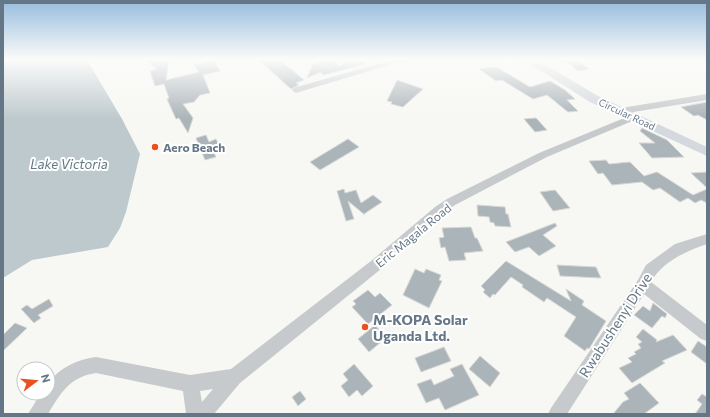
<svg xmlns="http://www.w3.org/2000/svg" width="710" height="417" viewBox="0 0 710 417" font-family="Commissioner,sans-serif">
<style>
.water{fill:#bec9cd}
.building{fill:#abb4b9;stroke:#d8d8d6}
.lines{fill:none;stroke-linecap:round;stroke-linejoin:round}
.street{fill:#c7cacd;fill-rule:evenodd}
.secondary{fill:#d4d9dd;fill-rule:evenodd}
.poi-dot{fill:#ea5120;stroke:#fff;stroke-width:1.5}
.labels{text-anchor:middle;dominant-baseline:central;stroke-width:4;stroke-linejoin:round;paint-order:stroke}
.far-street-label{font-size:10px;fill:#657786;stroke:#fff}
.poi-label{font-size:12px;font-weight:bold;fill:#657786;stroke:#fff;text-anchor:start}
.street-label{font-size:12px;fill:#657786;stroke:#fff}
.water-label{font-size:13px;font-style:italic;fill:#607982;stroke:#fff}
.near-poi-label{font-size:14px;font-weight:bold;fill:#657786;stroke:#fff;text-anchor:start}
.near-street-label{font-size:14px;fill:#657786;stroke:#fff}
</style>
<rect width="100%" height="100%" fill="#f7f7f3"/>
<!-- water -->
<polygon class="water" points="3,60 87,60 122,119 140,154 126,212 120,228 108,247 32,260 3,278"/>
<!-- building -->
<g class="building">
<polygon points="146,60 169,60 166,80 199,72 194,65 213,60 220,71 203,75 210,93 200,95 194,102 183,104 193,118 188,133 179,118 176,119 167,99 169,98 164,84 155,86 150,71 157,69"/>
<polygon points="259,60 280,60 304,80 296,83 299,85 291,89"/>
<polygon points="327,60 333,60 340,66 344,62 365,62 366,64 323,75 321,72 307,78 313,64"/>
<polygon points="565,60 577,60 589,69 578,71"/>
<polygon points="492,67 498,68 530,87 550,81 565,90 575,99 567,100 578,111 568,112 547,95 533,99 502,80 496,81 479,69"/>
<polygon points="397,80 423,89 403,107 391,104 392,102 387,101"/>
<polygon points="707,102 707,120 698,115 694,116 681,107"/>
<polygon points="536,118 547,130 535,132 524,119"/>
<polygon points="642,128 667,140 684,157 652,158 639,143 655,143 640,131"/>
<polygon points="206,135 209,142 216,139 220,147 212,149 216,157 205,160 196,138"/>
<polygon points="348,139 359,147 320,170 310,162"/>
<polygon points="606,160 609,164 630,162 644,176 657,172 693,195 707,189 707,203 701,200 695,203 688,198 680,202 660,188 653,190 642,182 612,185 603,173 598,174 589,161"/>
<polygon points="707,172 707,188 691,173"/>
<polygon points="344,189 345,193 356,190 361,203 373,195 382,202 364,214 365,215 348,201 354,219 346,221 337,191"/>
<polygon points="555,190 570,208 553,211 540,192"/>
<polygon points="477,205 505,207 506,214 508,214 511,227 495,226 494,223 490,222 489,217 478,216"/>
<polygon points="555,223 557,226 543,235 556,246 539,256 529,247 515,252 506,242"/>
<polygon points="471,227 475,238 477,238 483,251 464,253 466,260 449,261 445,247 441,248 439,238 444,237 442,228"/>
<polygon points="506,261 571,301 566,289 584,301 582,305 606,321 589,349 587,348 585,351 564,336 576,317 547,298 544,302 522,287 523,285 511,277 495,295 493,294 490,298 483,292 485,290 481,286"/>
<polygon points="557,265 596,267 601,278 560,276"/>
<polygon points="415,269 424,273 426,269 441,275 439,280 442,281 429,308 403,295"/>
<polygon points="368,290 375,297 380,293 392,305 368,324 352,307 356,304 353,301"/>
<polygon points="49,299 53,306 38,315 41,318 34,323 21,309 27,305 32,309"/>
<polygon points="653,303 667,314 665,318 662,316 652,328 634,315 643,306 650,311"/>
<polygon points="15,323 27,328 3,351 3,335"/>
<polygon points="375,325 382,333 377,338 381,342 369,352 358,339"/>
<polygon points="643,329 657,340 656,342 673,335 687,350 662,361 665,363 632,383 619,368 632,362 628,358 636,354 634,352 641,348 638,344 642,342 636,337"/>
<polygon points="698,341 707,347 707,364 691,352"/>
<polygon points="444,347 451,361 421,372 415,358"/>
<polygon points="480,356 500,373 490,387 469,369"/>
<polygon points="354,364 373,386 362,396 357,390 349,397 341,386 348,380 343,374"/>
<polygon points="462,364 479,395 445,410 439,398 426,403 417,384 431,379 434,385 454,376 450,369"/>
<polygon points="640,383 659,403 644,414 613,414 623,402 629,399 624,393"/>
<polygon points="300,391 306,399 298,406 292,397"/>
<polygon points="702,394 707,397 707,414 695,414 702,404 697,400"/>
</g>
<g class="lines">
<!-- street -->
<g class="street">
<polygon points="392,60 406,60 299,92 296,93 292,90 293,88"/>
<polygon points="707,94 707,100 621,114 616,111 621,108"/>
<path d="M634,114L639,117L637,119L547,157L455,205L443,213L381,269L240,383L214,414H186L183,391L96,373C69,377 61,393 48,414H28L41,393H48V383C61,367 76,360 96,357L190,375L231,369L371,261L435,207L447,199L539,153ZM213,389L202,402L200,391Z"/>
<path d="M707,234V244C686,251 662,262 651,282L707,325V341L701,339L644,294L567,414H548L551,408L638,280L646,265L675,244Z"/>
</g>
<!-- secondary -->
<polygon class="secondary" points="524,60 537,60 598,96 707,147 707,156 590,102"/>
</g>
<!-- sky -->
<linearGradient id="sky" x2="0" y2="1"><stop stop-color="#97bcdd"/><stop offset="0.5" stop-color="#fbfbfa"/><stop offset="1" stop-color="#fbfbfa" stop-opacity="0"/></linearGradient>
<rect width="710" height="119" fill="url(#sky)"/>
<!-- markers -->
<g class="poi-dot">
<circle cx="155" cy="147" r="4"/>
<circle cx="365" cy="327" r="4"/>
</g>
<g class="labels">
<!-- far-street labels -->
<g class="far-street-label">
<text transform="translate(627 114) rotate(25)">Circular Road</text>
</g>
<!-- poi labels -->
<g class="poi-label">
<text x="163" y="147">Aero Beach</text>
</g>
<!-- street labels -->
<g class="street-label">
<text transform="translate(413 235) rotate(-39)">Eric Magala Road</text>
</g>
<!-- water labels -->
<g class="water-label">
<text x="69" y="164">Lake Victoria</text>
</g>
<!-- near-poi labels -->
<g class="near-poi-label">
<text x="373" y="319">M-KOPA Solar<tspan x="373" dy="16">Uganda Ltd.</tspan></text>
</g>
<!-- near-street labels -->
<g class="near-street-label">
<text transform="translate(615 325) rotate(-57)">Rwabushenyi Drive</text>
</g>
</g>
<!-- border -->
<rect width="710" height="417" fill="none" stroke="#657786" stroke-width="8"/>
<!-- north arrow -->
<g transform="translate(36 381) rotate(74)"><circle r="19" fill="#ffffff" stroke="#c1c9cf"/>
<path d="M0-3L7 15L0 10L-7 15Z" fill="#ea5120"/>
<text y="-6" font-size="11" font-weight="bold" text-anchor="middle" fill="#657786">N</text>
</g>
</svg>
